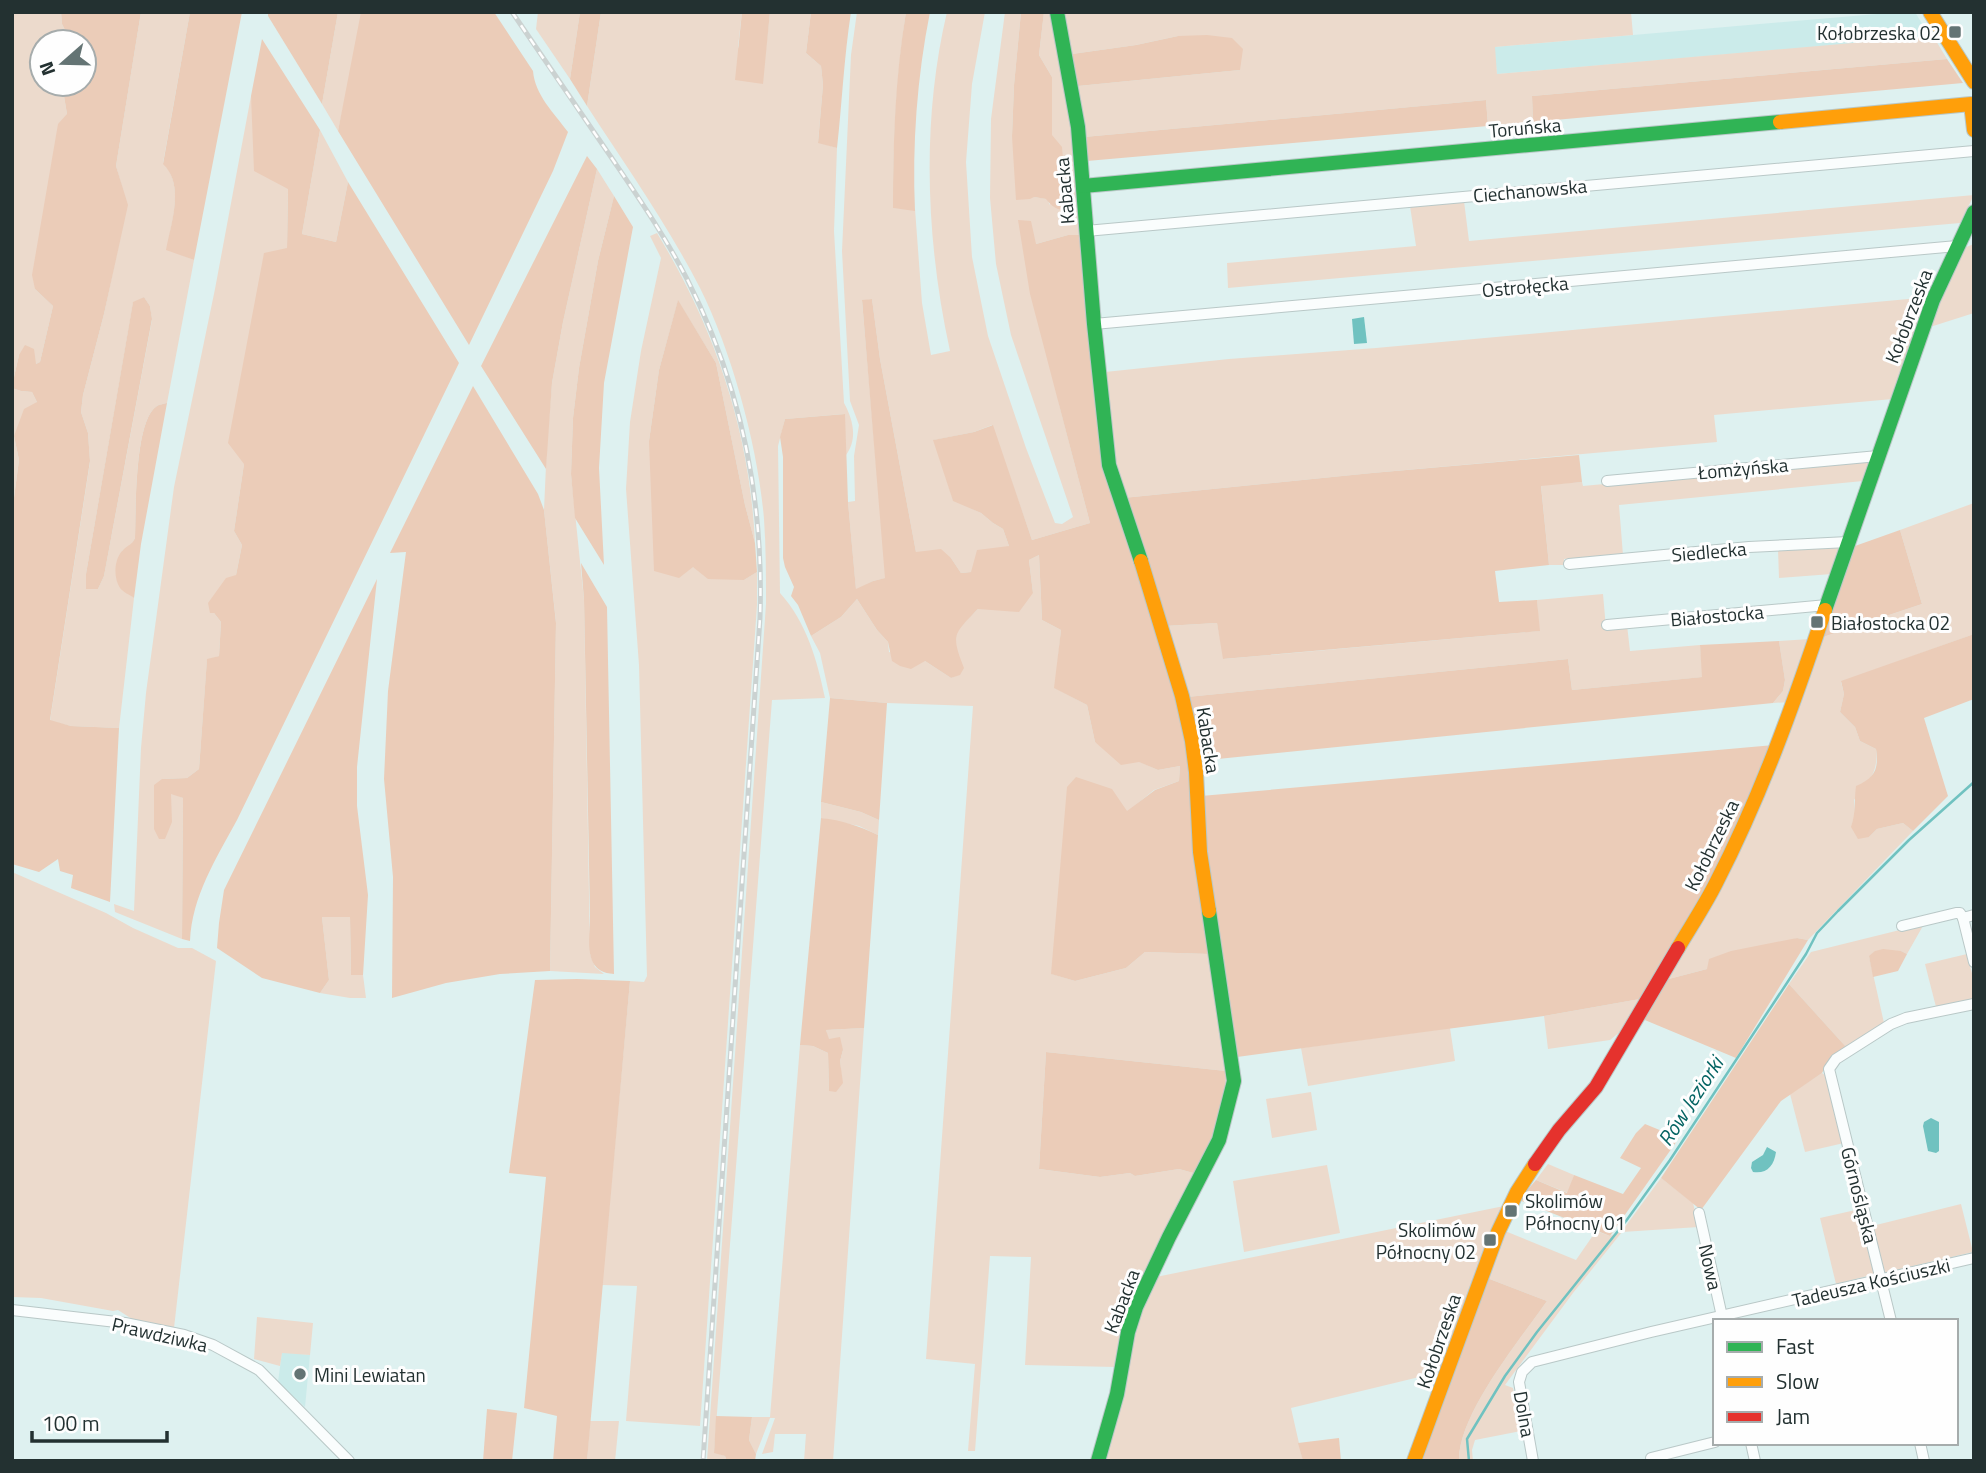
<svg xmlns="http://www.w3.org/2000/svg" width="1986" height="1473" viewBox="0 0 1986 1473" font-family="'Titillium Web',sans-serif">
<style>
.built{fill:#cbebea}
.green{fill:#ecdacc;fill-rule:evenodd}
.forest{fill:#ebccb8}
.water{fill:#70c2c0}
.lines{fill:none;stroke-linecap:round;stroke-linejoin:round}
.stream{stroke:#70c2c0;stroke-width:2.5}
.street-casing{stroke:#b9c8c7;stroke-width:12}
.fast-casing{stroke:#b9c8c7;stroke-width:16}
.slow-casing{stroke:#b9c8c7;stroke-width:16}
.jam-casing{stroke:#b9c8c7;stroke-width:16}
.street{stroke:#fafdfd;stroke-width:10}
.fast{stroke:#30b455;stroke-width:14}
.slow{stroke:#ff9f0a;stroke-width:14}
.jam{stroke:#e5322d;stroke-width:14}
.rail-casing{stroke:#cbd2d1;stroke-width:5}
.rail{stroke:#fefefe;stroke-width:2.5;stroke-dasharray:8;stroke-linecap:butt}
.poi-dot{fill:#647474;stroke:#fefefe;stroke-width:2.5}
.labels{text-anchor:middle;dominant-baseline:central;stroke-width:6;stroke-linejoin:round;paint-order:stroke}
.poi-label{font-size:19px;fill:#233131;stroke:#fefefe;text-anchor:start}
.street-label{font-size:19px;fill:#233131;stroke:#fefefe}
.water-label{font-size:21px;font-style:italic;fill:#046463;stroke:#fefefe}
</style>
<rect width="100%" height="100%" fill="#def1f0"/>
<!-- built -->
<g class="built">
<polygon points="1900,12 1915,12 1930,37 1497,74 1494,47"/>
<polygon points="282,1352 310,1355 305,1407 278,1382"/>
</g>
<!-- green -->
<g class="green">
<polygon points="12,12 61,12 62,24 71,42 42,42 42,84 65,84 63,90 67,114 35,289 53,306 40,362 36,364 19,355 12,386"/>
<path d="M141,12H190L163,163C185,185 171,223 167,249L194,260L167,403C164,404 160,404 157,406C134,420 136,511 135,538L132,544L122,551L121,588L134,598L119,728L71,726L50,721L90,462L88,433L81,412L83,395L104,314L127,205L116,166ZM144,297L150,306L152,320L104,576L98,589L86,574L133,303Z"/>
<polygon points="338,12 364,12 338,131 322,104"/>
<polygon points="538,12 580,12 570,79 536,29"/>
<path d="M601,12H742L738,47L762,84L770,12H811L806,53L821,66L823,85L818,142L837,148L834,231L844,403C853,419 858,439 846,455L844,414L785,419L778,446L780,593C807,623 817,660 825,698L772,700L714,1452L725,1456L727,1461H707L766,604C766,576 766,547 764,519C758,447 732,352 700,288C667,224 626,166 587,106Z"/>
<path d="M857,12H906C896,78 893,142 893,208L915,209L922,303L931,355L950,351C926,241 921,122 947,12H985L972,84L966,162L972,257L988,336L1026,448L1055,523L1062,524L1073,517L1011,335L996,264L990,198L991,119L1005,12H1021L1014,85L1012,136L1034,197L1047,199L1050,205L1052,77L1039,55L1044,12H1054L1069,96L1081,235H1068L1036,244L1059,404L1090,523L1032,540L992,425L974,432L934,440L953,500L981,513L993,523L1003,529L1009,546L971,572L961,573L951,558L916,552L880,359L872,299L862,301L886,578L873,581L856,590L848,502L855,501L854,456L859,425L850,401L842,251L851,55Z"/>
<polygon points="1062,12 1631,12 1633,35 1495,47 1497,74 1933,36 1947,59 1532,96 1533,122 1488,126 1486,100 1084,137 1078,86 1240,70 1178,36 1136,45 1072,54"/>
<polygon points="251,96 254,118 288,188 287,248 244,464 234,531 242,545 236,575 214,613 221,622 219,656 207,660 199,769 187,778 162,779 171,793 183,798 182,939 115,912 114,904 134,911 141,748 146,693 174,487 215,289"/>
<polygon points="320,130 348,182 336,242 302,234"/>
<polygon points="597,169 614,196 598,261 579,368 573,418 571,474 584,600 590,954 595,967 604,974 550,971 556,622 544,510 547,443 552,383 563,322"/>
<polygon points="1974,195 1960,223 1228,288 1227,263 1416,246 1410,206 1464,201 1469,241"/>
<path d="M657,233C715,328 750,432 755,543L745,505L716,363L678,301L659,370L649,441L693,567L744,580L757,572V605L700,1426L626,1421L637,1286L602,1285L630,981L644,982L647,976L639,665L626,489L630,422L641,351L661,258L650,236Z"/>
<polygon points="1974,244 1974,313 1930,327 1961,249"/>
<polygon points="1930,297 1893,399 1714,415 1717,442 1372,473 1123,498 1114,462 1105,372 1229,359 1376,348"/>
<polygon points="12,388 21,391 32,392 37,402 14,436 19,460 12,513"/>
<polygon points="1871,459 1863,481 1619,505 1623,555 1564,559 1564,565 1549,565 1541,485 1582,482 1583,486"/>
<path d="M1974,503V634L1841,682L1844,694L1840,712L1855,727L1860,741L1876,749C1879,773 1868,782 1854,800L1855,818L1869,837L1877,829L1903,823L1913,831L1808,940L1797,938L1707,969L1661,981L1737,853L1804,694L1823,637L1922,604L1900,530Z"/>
<polygon points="1841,546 1832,574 1779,578 1778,549"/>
<polygon points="1039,555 1042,620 1061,630 1055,688 1087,705 1095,742 1158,770 1180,766 1179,781 1154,790 1127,812 1052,974 1075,981 1126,968 1145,952 1209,954 1226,1071 1046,1052 1039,1169 1100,1177 1130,1173 1135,1176 1179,1169 1197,1174 1116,1367 1025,1365 1031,1257 990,1256 975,1451 968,1451 975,1364 926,1359 973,706 887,703 830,698 820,653 811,636 841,617 857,599 877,630 888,642 889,652 925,661 951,678 960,674 955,643 957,630 978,609 1033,593 1029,560"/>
<polygon points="1603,594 1606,628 1627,625 1630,651 1700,645 1703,677 1572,690 1568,659 1187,697 1165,626 1217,623 1224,659 1539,631 1537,600"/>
<polygon points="1810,639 1791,702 1773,703 1783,691 1785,680 1779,641"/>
<polygon points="821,802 861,812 879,820 878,835 859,826 821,818"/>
<polygon points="12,872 106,913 133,928 178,948 192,948 216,961 174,1328 132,1319 118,1310 113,1311 41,1298 12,1297"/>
<polygon points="350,916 351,975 363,975 366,998 350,998 320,993 329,980 322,917"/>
<polygon points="1924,924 1907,954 1901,951 1869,956 1884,1023 1847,1048 1789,984 1811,952"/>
<polygon points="1967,954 1974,981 1974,999 1936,1007 1925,964"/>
<polygon points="1640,999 1621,1031 1610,1040 1548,1049 1544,1016"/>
<polygon points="864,1028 833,1461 804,1461 806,1434 775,1434 773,1452 762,1454 775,1418 770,1418 756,1454 749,1440 752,1417 770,1417 800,1045 813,1046 828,1053 829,1091 842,1083 840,1061 843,1050 828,1039 826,1030"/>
<polygon points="1450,1028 1455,1061 1308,1086 1301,1048"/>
<polygon points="1822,1073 1829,1078 1844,1143 1805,1152 1790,1094"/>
<polygon points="1311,1092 1317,1130 1272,1138 1266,1099"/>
<polygon points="1548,1164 1574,1175 1568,1193 1536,1180"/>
<polygon points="1327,1165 1340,1233 1244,1252 1233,1181"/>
<path d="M1661,1178L1693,1203L1699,1227L1622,1232L1573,1293L1505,1385L1513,1388L1521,1431L1475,1440L1472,1450L1473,1461H1459C1458,1414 1520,1340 1547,1301L1487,1278L1505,1231L1576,1260L1596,1231L1610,1236L1622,1231Z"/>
<polygon points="1961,1204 1973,1252 1883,1273 1872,1226"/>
<polygon points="1504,1206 1492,1234 1440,1372 1291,1408 1303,1461 1103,1461 1133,1333 1156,1277"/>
<polygon points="1860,1209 1875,1274 1836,1284 1820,1218"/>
<polygon points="257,1317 313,1323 310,1355 282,1353 280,1366 254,1359"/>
<polygon points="590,1421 619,1421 615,1461 587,1461"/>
</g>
<!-- forest -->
<g class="forest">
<polygon points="61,12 141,12 116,166 128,205 104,314 83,395 81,412 88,433 90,461 50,720 71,726 119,728 110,902 71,888 73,875 60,871 58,859 39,872 12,864 12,513 19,460 14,436 24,409 37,402 32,392 21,391 12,388 12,386 19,355 25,345 34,349 36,364 40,362 53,306 35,289 32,275 58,124 67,114 63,90 65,84 84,84 84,42 71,42 62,24"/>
<path d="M190,12H242L194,260L166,250C171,223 185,185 163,164Z"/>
<polygon points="268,12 338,12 322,104 268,16"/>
<path d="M361,12H494L533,71C535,95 554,113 568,132L553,171L469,345L338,131Z"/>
<polygon points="580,12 601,12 587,106 570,79"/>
<polygon points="742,12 770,12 763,84 735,80"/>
<path d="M811,12H851C844,57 842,103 837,148L818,143L823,85L821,66L806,53Z"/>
<path d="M906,12H930C917,77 912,145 915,211L893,208C893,142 895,78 906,12Z"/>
<path d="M1021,12H1044L1039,55L1052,77V135L1062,147L1067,210C1057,210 1052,207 1046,199L1034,197L1030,199L1016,200L1012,136L1014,85Z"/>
<polygon points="1207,35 1232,38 1243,49 1240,70 1078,86 1072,54 1136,45 1178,36"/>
<path d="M262,39L320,130L302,234L336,242L348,182L459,363L237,820C216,859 192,896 190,941L182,939L183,798L171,794L172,822L165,839H159L154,829V785L162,779L187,778L199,769L207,659L219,656L221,622L214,613H210L208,603L226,578L236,575L242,545L234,531L244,464L228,443L264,253L287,248L288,189L254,171L251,96Z"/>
<polygon points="1947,59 1963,83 1533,122 1532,96"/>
<polygon points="1486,100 1488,126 1087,161 1084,137"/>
<polygon points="587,156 597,169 563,322 552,383 546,469 481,366"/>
<polygon points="614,196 633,227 604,383 599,468 604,565 575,518 571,474 573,418 579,368 598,261"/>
<path d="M1018,220L1031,221L1036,244L1068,235H1081L1118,513L1177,698L1190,758L1193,855L1209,954L1145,952L1126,968L1075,981L1051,974L1067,787L1076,777L1112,789L1127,811L1155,790L1179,781L1180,766L1158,770L1139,762L1121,765L1095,742L1087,705L1054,688L1061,630L1042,620L1039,555L1029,560L1033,593L1019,612L978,609C953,635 951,634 964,668L960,675L951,678L925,661L911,669L900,666L892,661L888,642L877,630L857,599L841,617L811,636L798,605L791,596L794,587L785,567L783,558V457L780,437L785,419L845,414L848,502L856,589L873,581L885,578L862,300L872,299L880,359L916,552L941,549L951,558L961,573L971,572L977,550L1009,546L1003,529L993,523L981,513L953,501L933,440L974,432L993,425L1032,540L1090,523L1030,294Z"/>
<polygon points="144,297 150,306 152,319 104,576 98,589 86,589 86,574 133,302"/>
<polygon points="678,300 716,363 745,505 755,543 757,572 744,580 708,579 693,567 679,578 654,571 649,441 659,370"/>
<polygon points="473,386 538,494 544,510 556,623 550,971 500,974 446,983 392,998 393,877 384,779 388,691 406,552 390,553"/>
<path d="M167,403L141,544L134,598C130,595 123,592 120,588C113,577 114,559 123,550C128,545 132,545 135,538C136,512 134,420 157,406C160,404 164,404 167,403Z"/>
<polygon points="1579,455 1582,482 1541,486 1549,565 1495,571 1499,602 1537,600 1540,631 1223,659 1217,623 1165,626 1123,498 1372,473"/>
<polygon points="1900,530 1922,604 1823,637 1855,546"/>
<path d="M581,563L607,607L614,974C582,972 590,940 590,916L584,600Z"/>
<polygon points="377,579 357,767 357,806 368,895 363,975 351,975 350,917 322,917 329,980 320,993 262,978 217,948 219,923 224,890"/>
<path d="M1974,634V699L1924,718L1948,796L1913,831L1903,823L1877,829L1869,837L1858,839L1851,827C1856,814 1854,800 1856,786C1875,778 1879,769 1876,749L1860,741L1855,727L1840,712L1844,694L1841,681Z"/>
<polygon points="1779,641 1785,680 1783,691 1773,703 1198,761 1187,697 1568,659 1572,690 1702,677 1700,645"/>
<polygon points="830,698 887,703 879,820 861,812 821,802"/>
<polygon points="1774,745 1734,835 1662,965 1640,999 1544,1016 1237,1057 1216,937 1201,796"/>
<path d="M821,818C842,820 859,826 878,835L864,1028L826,1030L829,1039L840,1037L843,1050L840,1061L843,1083L836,1092L829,1091L828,1053L813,1046L800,1045Z"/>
<polygon points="1797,938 1808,940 1736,1058 1640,1018 1661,981 1707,969 1709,959 1731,951"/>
<polygon points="1883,949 1901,951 1907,954 1898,971 1873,977 1869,956 1875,951"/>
<polygon points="577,979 630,981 587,1461 553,1461 557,1416 524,1408 546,1177 509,1173 535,980"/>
<polygon points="1789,984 1847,1048 1829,1060 1822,1073 1781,1101 1701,1210 1661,1178"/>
<polygon points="1046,1052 1226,1071 1225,1104 1216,1134 1197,1174 1179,1169 1135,1176 1130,1173 1100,1177 1039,1169"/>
<polygon points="1645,1124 1679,1138 1610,1236 1519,1200 1536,1180 1567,1193 1574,1175 1623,1194 1641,1168 1620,1158 1636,1133"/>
<path d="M1487,1278L1547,1301C1520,1340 1458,1414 1459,1461H1419Z"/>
<polygon points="487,1409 517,1413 512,1461 483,1461"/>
<polygon points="716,1416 752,1417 749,1440 756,1454 755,1461 727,1461 725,1456 714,1453"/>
<polygon points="1339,1438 1341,1461 1303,1461 1298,1443"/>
</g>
<!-- water -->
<g class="water">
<polygon points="1364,317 1367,343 1354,344 1352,319"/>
<polygon points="1931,1118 1939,1122 1939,1151 1936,1153 1928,1151 1923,1126 1924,1122"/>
<path d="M1767,1147L1776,1152C1774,1166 1767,1174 1753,1172L1751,1168L1752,1162L1763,1155Z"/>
</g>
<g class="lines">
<!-- stream -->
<polyline class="stream" points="1469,1461 1467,1439 1505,1376 1537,1332 1626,1221 1670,1160 1806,954 1817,933 1838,911 1909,840 1974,782"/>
<!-- street casing -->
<g class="street-casing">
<g id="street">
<polyline points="1086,231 1974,151"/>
<polyline points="1094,324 1957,246"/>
<polyline points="1607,481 1878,456"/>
<polyline points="1569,564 1749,547 1848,542"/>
<polyline points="1607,625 1827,605"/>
<polyline points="1963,918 1974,962"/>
<polyline points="1902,926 1956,913 1960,913 1963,918 1974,915"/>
<polyline points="1699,1213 1723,1321"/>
<polyline points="12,1310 125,1323 184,1335 213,1345 259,1370 349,1461"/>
<polyline points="1891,1321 1829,1069 1836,1059 1891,1024 1906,1018 1974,1004"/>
<polyline points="1751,1443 1755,1461"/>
<polyline points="1920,1443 1924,1461"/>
<polyline points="1651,1458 1715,1442"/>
<polyline points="1533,1461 1519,1382 1522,1372 1532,1362 1651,1332 1974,1258"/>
</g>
</g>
<!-- fast casing -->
<g class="fast-casing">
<g id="fast">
<polyline points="1057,12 1078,127 1094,324 1109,465 1141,561"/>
<polyline points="1083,186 1780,122"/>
<polyline points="1825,610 1933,300 1974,212"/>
<polyline points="1098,1461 1117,1394 1128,1332 1136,1307 1169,1237 1219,1140 1234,1081 1209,911"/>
</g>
</g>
<!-- slow casing -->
<g class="slow-casing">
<g id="slow">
<polyline points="1930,12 1974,82"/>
<polyline points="1780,122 1971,104 1974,130"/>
<polyline points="1141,561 1182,696 1192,741 1196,772 1200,852 1209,911"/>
<path d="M1678,948C1691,926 1705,905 1716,883C1761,796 1794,703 1825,610"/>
<polyline points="1414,1461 1498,1232 1517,1192 1535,1164"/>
</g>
</g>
<!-- jam casing -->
<g class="jam-casing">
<polyline id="jam" points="1535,1164 1559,1130 1596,1087 1678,948"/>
</g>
<!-- street -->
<use href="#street" class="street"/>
<!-- fast -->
<use href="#fast" class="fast"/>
<!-- slow -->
<use href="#slow" class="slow"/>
<!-- jam -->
<use href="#jam" class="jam"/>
<!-- rail casing -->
<g class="rail-casing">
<path id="rail" d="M512,12C545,61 578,109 611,157C638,197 665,236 687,279C741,385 764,500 760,618L703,1461"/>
</g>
<!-- rail -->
<use href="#rail" class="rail"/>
</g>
<!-- markers -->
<g class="poi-dot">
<rect x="1948" y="25" width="14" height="14" rx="3.5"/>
<rect x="1810" y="615" width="14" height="14" rx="3.5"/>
<rect x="1504" y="1204" width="14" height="14" rx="3.5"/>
<rect x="1483" y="1233" width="14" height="14" rx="3.5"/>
<circle cx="300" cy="1374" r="7"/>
</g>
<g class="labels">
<!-- poi labels -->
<g class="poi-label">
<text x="1941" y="32" text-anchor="end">Kołobrzeska 02</text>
<text x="1831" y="622">Białostocka 02</text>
<text x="1525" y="1200">Skolimów<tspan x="1525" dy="22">Północny 01</tspan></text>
<text x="1476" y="1229" text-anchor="end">Skolimów<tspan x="1476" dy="22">Północny 02</tspan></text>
<text x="314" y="1374">Mini Lewiatan</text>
</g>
<!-- street labels -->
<g class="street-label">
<text transform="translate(1525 127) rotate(-5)">Toruńska</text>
<text transform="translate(1530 190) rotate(-5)">Ciechanowska</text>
<text transform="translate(1064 191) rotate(-95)">Kabacka</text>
<text transform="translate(1525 286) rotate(-5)">Ostrołęcka</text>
<text transform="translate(1908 316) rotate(-69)">Kołobrzeska</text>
<text transform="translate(1743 468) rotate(-5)">Łomżyńska</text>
<text transform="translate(1709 551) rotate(-5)">Siedlecka</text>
<text transform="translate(1717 615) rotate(-5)">Białostocka</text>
<text transform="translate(1209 740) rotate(81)">Kabacka</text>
<text transform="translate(1711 845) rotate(-64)">Kołobrzeska</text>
<text transform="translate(1860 1195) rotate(76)">Górnośląska</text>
<text transform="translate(1711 1267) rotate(77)">Nowa</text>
<text transform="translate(1871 1282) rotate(-13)">Tadeusza Kościuszki</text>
<text transform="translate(1121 1301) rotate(-69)">Kabacka</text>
<text transform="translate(160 1334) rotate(13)">Prawdziwka</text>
<text transform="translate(1438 1341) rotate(-71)">Kołobrzeska</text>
<text transform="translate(1525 1414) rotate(80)">Dolna</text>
</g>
<!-- water labels -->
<g class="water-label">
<text transform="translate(1690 1101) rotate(-57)">Rów Jeziorki</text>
</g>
</g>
<!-- border -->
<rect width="1986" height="1473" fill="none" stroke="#233131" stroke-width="28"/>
<!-- legend -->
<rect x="1713" y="1319" width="245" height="126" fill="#fefefe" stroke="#a6acac" stroke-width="2"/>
<rect x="1727" y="1342" width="35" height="10" fill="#30b455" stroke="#a6acac" stroke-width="2"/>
<text x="1776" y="1354" font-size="21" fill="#233131">Fast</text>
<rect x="1727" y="1377" width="35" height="10" fill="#ff9f0a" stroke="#a6acac" stroke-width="2"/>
<text x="1776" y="1389" font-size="21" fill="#233131">Slow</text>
<rect x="1727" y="1412" width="35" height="10" fill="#e5322d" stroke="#a6acac" stroke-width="2"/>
<text x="1776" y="1424" font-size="21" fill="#233131">Jam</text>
<!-- north arrow -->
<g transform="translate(63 63) rotate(250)"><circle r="33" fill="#fefefe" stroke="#a6acac" stroke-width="2"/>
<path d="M0-5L12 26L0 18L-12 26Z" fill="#647474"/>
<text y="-10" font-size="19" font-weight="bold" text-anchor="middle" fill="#233131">N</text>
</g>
<!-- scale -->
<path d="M32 1431v10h135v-10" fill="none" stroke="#233131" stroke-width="3.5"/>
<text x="42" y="1431" font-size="21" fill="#233131" stroke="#fefefe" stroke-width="5" paint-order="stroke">100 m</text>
</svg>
